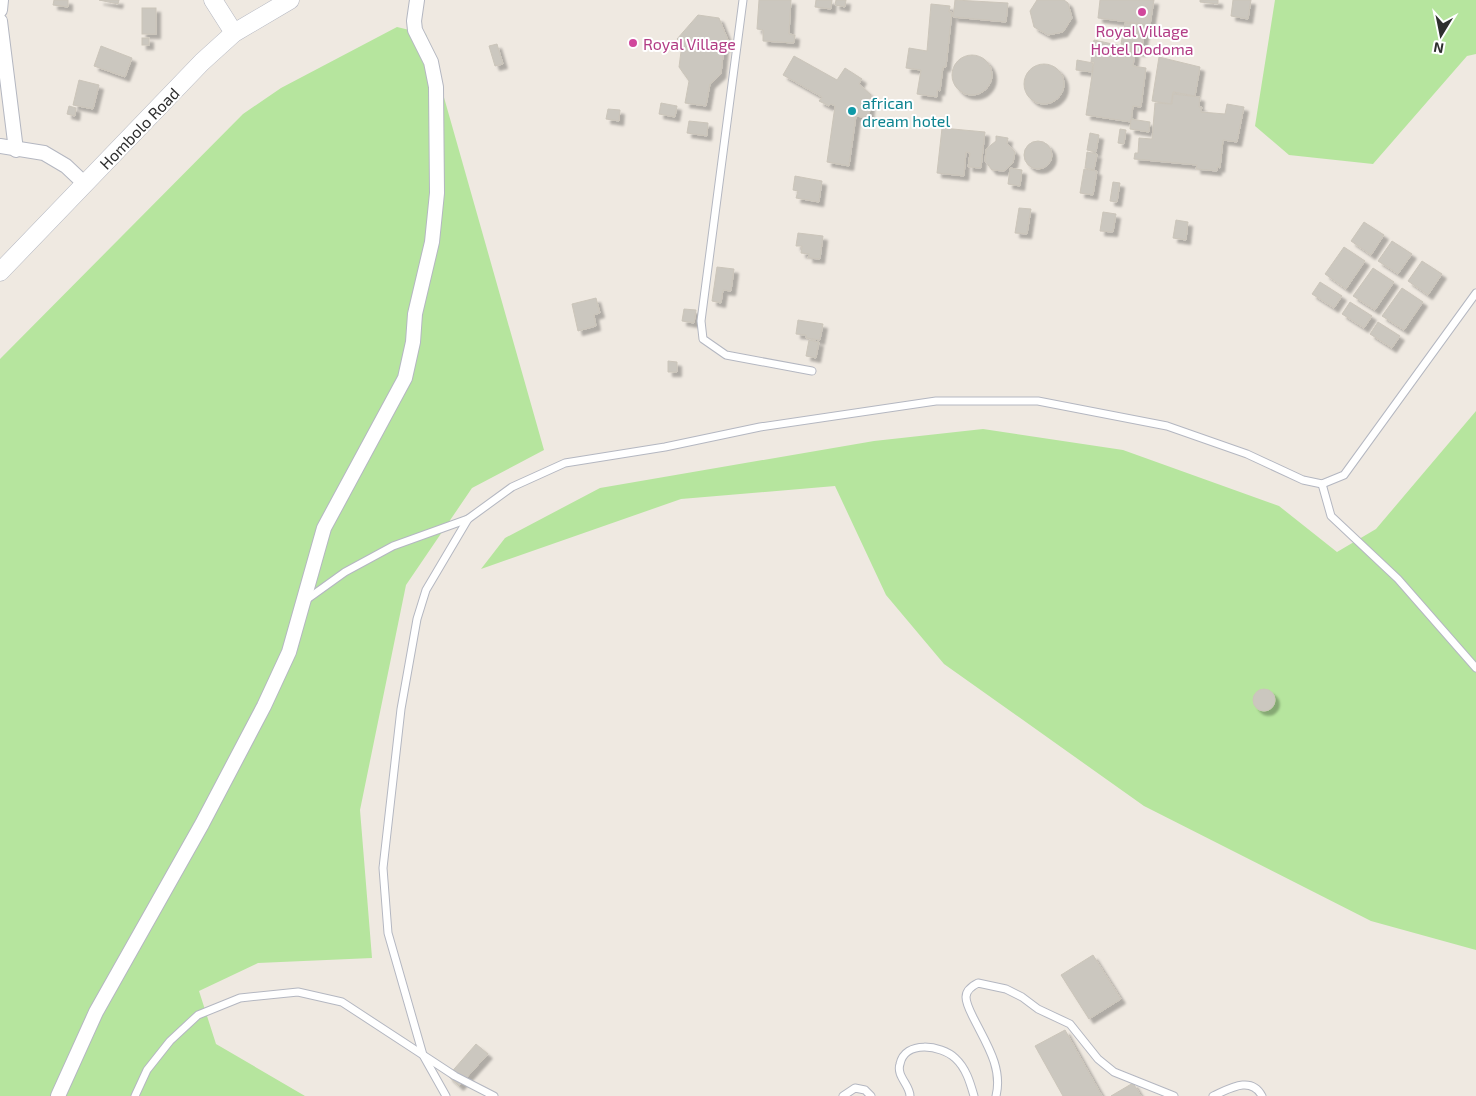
<svg xmlns="http://www.w3.org/2000/svg" width="1476" height="1096" viewBox="0 0 1476 1096" font-family="'Exo 2',sans-serif">
<style>
.green{fill:#b6e59e}
.building{fill:#cbc7bf;stroke:#cbc5ba;filter:url(#shadow)}
.lines{fill:none;stroke-linecap:round;stroke-linejoin:round}
.service-casing{stroke:#b4b7c1;stroke-width:9}
.minor-casing{stroke:#b4b7c1;stroke-width:16}
.tertiary-casing{stroke:#b4b7c1;stroke-width:19}
.service{stroke:#fff;stroke-width:7}
.minor{stroke:#fff;stroke-width:14}
.tertiary{stroke:#fff;stroke-width:18}
.hotel-dot{fill:#d1479c;stroke:#fff;stroke-width:2}
.culture-dot{fill:#0f9aa8;stroke:#fff;stroke-width:2}
.labels{text-anchor:middle;dominant-baseline:central;stroke-width:4;stroke-linejoin:round;paint-order:stroke}
.hotel-label{font-size:16px;fill:#b23c85;stroke:#fff}
.culture-label{font-size:16px;fill:#0d838f;stroke:#fff;text-anchor:start}
.street-label{font-size:16px;fill:#2e2e2e;stroke:#fff}
</style>
<defs>
<filter id="shadow"><feDropShadow dx="4.5" dy="4.5" stdDeviation="1" flood-color="#0004"/></filter>
</defs>
<rect width="100%" height="100%" fill="#efe9e1"/>
<!-- green -->
<g class="green">
<polygon points="1275,0 1476,0 1476,54 1467,56 1373,164 1289,155 1255,126"/>
<polygon points="397,27 426,34 544,450 472,488 406,585 360,810 372,958 258,963 199,991 216,1044 305,1096 0,1096 0,359 243,114 281,88"/>
<polygon points="1476,411 1476,950 1371,921 1144,806 944,664 886,595 835,486 681,499 481,569 505,538 600,488 874,441 983,429 1123,450 1279,506 1337,552 1376,529"/>
</g>
<!-- building -->
<g class="building">
<polygon points="54,0 68,0 68,7 53,5"/>
<polygon points="99,0 119,0 118,4"/>
<polygon points="759,0 791,0 789,34 795,35 794,43 763,41 763,30 757,29"/>
<polygon points="816,0 832,0 831,9 815,7"/>
<polygon points="836,0 846,0 845,7 835,5"/>
<polygon points="955,0 1008,3 1006,22 953,17"/>
<polygon points="1037,0 1064,0 1068,3 1072,18 1063,32 1048,35 1034,27 1030,11"/>
<polygon points="1100,0 1154,0 1150,25 1098,18"/>
<polygon points="1200,0 1218,0 1218,4 1200,2"/>
<polygon points="1233,0 1251,0 1248,19 1231,16"/>
<polygon points="931,4 950,6 949,12 952,12 946,67 943,67 940,91 937,90 937,97 917,94 921,70 906,68 909,48 927,51"/>
<rect x="142" y="8" width="14" height="26"/>
<polygon points="698,15 719,18 730,45 724,47 721,74 710,84 706,106 685,103 689,81 679,67 682,44 677,39"/>
<polygon points="1125,23 1146,26 1141,52 1132,50 1132,47 1121,44"/>
<rect x="142" y="38" width="7" height="7"/>
<polygon points="1094,40 1131,48 1131,52 1135,53 1133,66 1146,68 1141,107 1133,106 1131,122 1086,115 1094,62 1091,62"/>
<polygon points="497,44 503,64 495,66 489,46"/>
<polygon points="101,46 132,58 125,77 94,66"/>
<circle cx="972" cy="75" r="20"/>
<polygon points="794,56 837,80 845,68 862,79 859,84 871,95 869,118 856,116 849,166 827,162 835,106 831,104 829,106 819,101 822,97 783,75"/>
<polygon points="1159,57 1200,67 1195,96 1173,92 1171,104 1152,101"/>
<polygon points="1077,60 1093,63 1092,72 1076,70"/>
<circle cx="1044" cy="84" r="20"/>
<polygon points="79,80 99,85 93,109 73,105"/>
<polygon points="1173,94 1200,97 1199,107 1202,107 1201,112 1225,114 1227,104 1244,107 1237,142 1223,140 1220,168 1217,167 1217,171 1196,169 1197,165 1134,159 1135,153 1138,153 1139,138 1152,139 1155,103 1172,104"/>
<polygon points="661,103 677,106 675,117 659,114"/>
<polygon points="69,106 76,108 75,116 67,114"/>
<polygon points="608,109 620,110 619,121 606,119"/>
<polygon points="1131,119 1150,122 1149,132 1130,129"/>
<polygon points="689,121 708,123 707,136 687,133"/>
<polygon points="942,128 985,132 981,168 968,167 970,153 966,152 964,176 937,173"/>
<polygon points="1120,129 1126,130 1124,144 1118,143"/>
<polygon points="1090,133 1099,135 1096,152 1087,150"/>
<polygon points="996,136 1008,138 1007,143 1015,152 1013,163 1004,171 992,170 985,161 986,149 996,141"/>
<circle cx="1038" cy="155" r="14"/>
<polygon points="1087,152 1097,154 1094,170 1085,168"/>
<polygon points="1010,168 1022,170 1020,186 1008,184"/>
<polygon points="1084,169 1097,171 1093,195 1080,193"/>
<polygon points="795,176 822,181 819,202 796,198 798,191 793,190"/>
<polygon points="1113,182 1120,183 1117,202 1110,201"/>
<polygon points="1019,208 1031,209 1027,234 1015,233"/>
<polygon points="1103,212 1116,214 1113,232 1100,231"/>
<polygon points="1176,220 1188,222 1186,240 1173,238"/>
<polygon points="1364,222 1384,235 1371,255 1351,241"/>
<polygon points="798,233 823,236 820,259 808,258 809,254 801,253 802,246 796,246"/>
<polygon points="1392,241 1412,254 1398,274 1378,261"/>
<polygon points="1344,247 1365,261 1346,289 1325,274"/>
<polygon points="1422,261 1442,274 1428,295 1408,281"/>
<polygon points="717,267 734,269 731,291 723,290 721,303 712,301"/>
<polygon points="1373,268 1394,282 1375,310 1353,296"/>
<polygon points="1320,282 1342,296 1334,308 1312,294"/>
<polygon points="1402,288 1423,302 1404,330 1382,316"/>
<polygon points="596,298 600,313 594,315 596,326 578,331 572,304"/>
<polygon points="1350,302 1372,316 1364,328 1342,314"/>
<polygon points="684,309 696,310 694,323 682,321"/>
<polygon points="798,320 823,324 820,340 806,338 806,335 796,334"/>
<polygon points="1378,322 1400,336 1392,348 1370,334"/>
<polygon points="809,340 819,342 816,358 806,356"/>
<polygon points="668,361 677,362 677,372 668,372"/>
<circle cx="1264" cy="700" r="11"/>
<polygon points="1093,955 1121,999 1089,1019 1061,975"/>
<polygon points="1065,1030 1102,1096 1063,1096 1035,1046"/>
<polygon points="476,1044 488,1054 459,1086 448,1076"/>
<polygon points="1133,1083 1141,1096 1111,1096"/>
</g>
<g class="lines">
<!-- service casing -->
<g class="service-casing">
<g id="service">
<polyline points="743,0 701,321 703,339 726,355 812,371"/>
<polyline points="1322,484 1331,516 1398,579 1476,668"/>
<polyline points="306,600 345,572 393,546 468,519"/>
<polyline points="135,1096 147,1070 170,1041 198,1015 240,998 298,992 342,1002 423,1055 446,1096"/>
<polyline points="494,1096 455,1076 423,1055 388,933 383,868 401,709 417,619 426,590 468,519 512,487 565,463 665,447 760,427 936,401 1038,401 1167,426 1247,454 1303,480 1322,484 1344,475 1476,293"/>
<polyline points="843,1096 855,1088 865,1090 871,1096"/>
<path d="M910,1096C910,1085 896,1076 900,1064C905,1040 941,1045 955,1058C966,1068 970,1082 974,1096"/>
<path d="M996,1096C1003,1068 986,1043 974,1019C971,1013 966,1004 966,997C966,990 972,986 978,983L1006,989L1022,997L1038,1009L1070,1024L1098,1059L1114,1072L1174,1096"/>
<path d="M1213,1096C1229,1089 1251,1075 1262,1096"/>
</g>
</g>
<!-- minor casing -->
<g class="minor-casing">
<g id="minor">
<polyline points="0,10 1,0"/>
<polyline points="0,21 16,150"/>
<polyline points="0,146 44,153 66,166 85,184"/>
<polyline points="58,1096 96,1012 202,824 264,706 289,652 324,528 405,378 413,342 415,314 432,242 437,193 436,87 431,62 415,30 414,21 417,0"/>
</g>
</g>
<!-- tertiary casing -->
<g class="tertiary-casing">
<g id="tertiary">
<polyline points="213,0 234,33"/>
<polyline points="0,272 202,62 234,33 290,0"/>
</g>
</g>
<!-- service -->
<use href="#service" class="service"/>
<!-- minor -->
<use href="#minor" class="minor"/>
<!-- tertiary -->
<use href="#tertiary" class="tertiary"/>
</g>
<!-- markers -->
<g class="hotel-dot">
<circle cx="1142" cy="12" r="5"/>
<circle cx="633" cy="43" r="5"/>
</g>
<circle class="culture-dot" cx="852" cy="111" r="5"/>
<g class="labels">
<!-- hotel labels -->
<g class="hotel-label">
<text x="1142" y="30">Royal Village<tspan x="1142" dy="18">Hotel Dodoma</tspan></text>
<text x="643" y="43" text-anchor="start">Royal Village</text>
</g>
<!-- culture labels -->
<g class="culture-label">
<text x="862" y="102">african<tspan x="862" dy="18">dream hotel</tspan></text>
</g>
<!-- street labels -->
<g class="street-label">
<text transform="translate(139 128) rotate(-46)">Hombolo Road</text>
</g>
</g>
<!-- north arrow -->
<g transform="translate(1441 35) rotate(190)" stroke="#ffffff" stroke-width="4" paint-order="stroke">
<path d="M0-4L9 19L0 12L-9 19Z" fill="#2e2e2e"/>
<text y="-8" font-size="14" font-weight="bold" text-anchor="middle" fill="#2e2e2e">N</text>
</g>
</svg>
